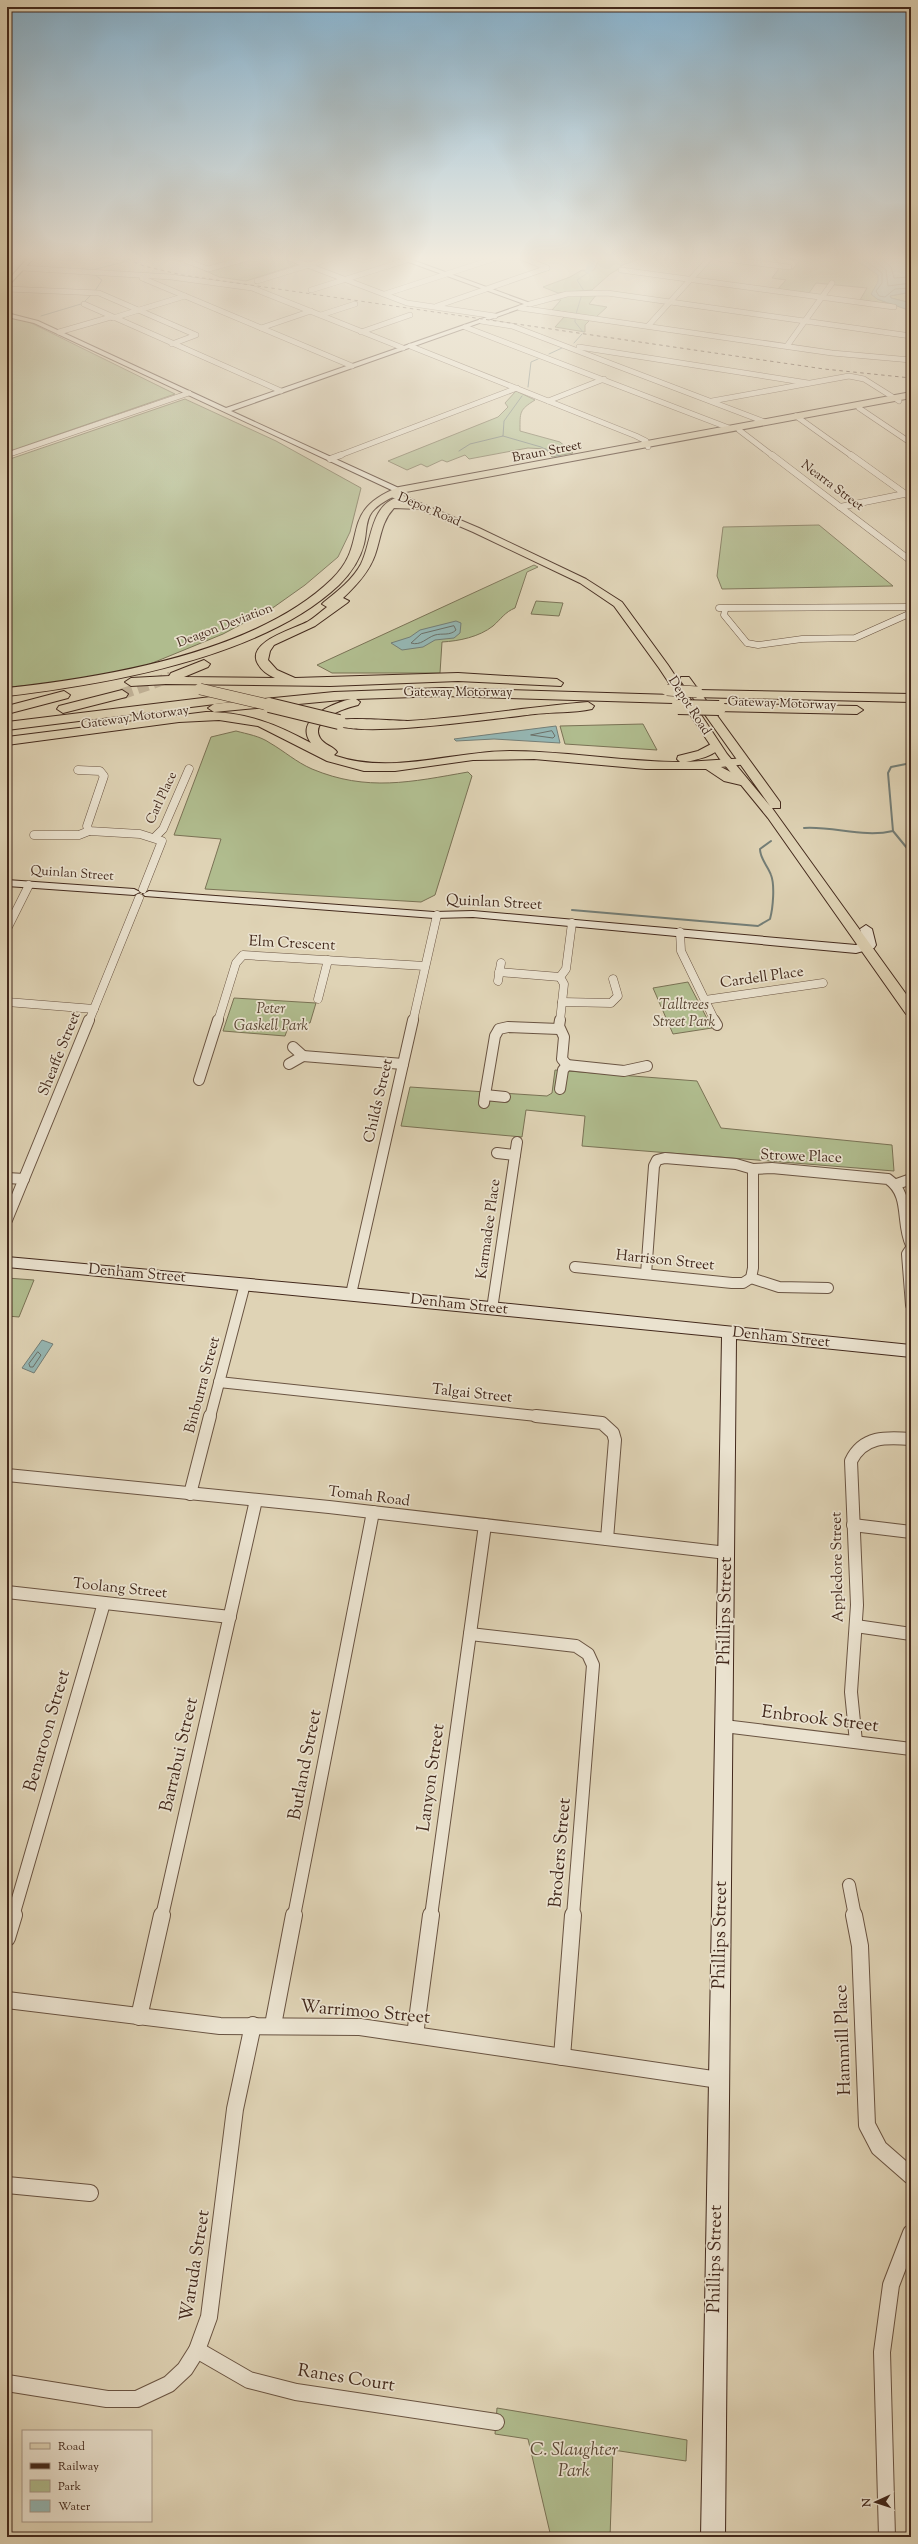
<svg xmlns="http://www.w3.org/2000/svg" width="918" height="2544" viewBox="0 0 918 2544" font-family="'Sorts Mill Goudy',serif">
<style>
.green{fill:#b0bc8e;stroke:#7a7255}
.water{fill:#95b7b4;stroke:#747e77}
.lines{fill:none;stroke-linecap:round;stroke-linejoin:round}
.shore{stroke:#6c7068;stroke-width:1}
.stream-far2{stroke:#747e77;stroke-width:1}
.stream-far1{stroke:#747e77;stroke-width:1.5}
.stream{stroke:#747e77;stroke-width:2}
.river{fill:#95b7b4;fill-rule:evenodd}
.highway-tunnel{stroke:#c0b196;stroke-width:11;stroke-dasharray:11 5.5;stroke-linecap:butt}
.street-far5-casing{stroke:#6a5442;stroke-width:6}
.street-far4-casing{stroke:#6a5442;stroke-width:7}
.street-far3-casing{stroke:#6a5442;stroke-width:9}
.street-far2-casing{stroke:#6a5442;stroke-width:12}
.street-far1-casing{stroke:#6a5442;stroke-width:14}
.street-casing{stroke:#6a5442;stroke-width:18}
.secondary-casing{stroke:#43291c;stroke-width:2}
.primary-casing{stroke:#43291c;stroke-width:2}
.highway-casing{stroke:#43291c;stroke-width:2}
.street-far5{stroke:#eae2cf;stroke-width:5}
.street-far4{stroke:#eae2cf;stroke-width:6}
.street-far3{stroke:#eae2cf;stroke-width:8}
.street-far2{stroke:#eae2cf;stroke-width:10}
.street-far1{stroke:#eae2cf;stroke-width:12}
.street{stroke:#eae2cf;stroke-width:16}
.secondary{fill:#eae2cf;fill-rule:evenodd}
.primary{fill:#dfd3b5;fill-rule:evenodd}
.highway{fill:#dfd3b5;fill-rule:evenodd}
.rail{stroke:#43291c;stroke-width:1;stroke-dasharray:3.5 3.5;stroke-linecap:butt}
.highway-bridge-far1-casing{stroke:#43291c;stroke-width:12;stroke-linecap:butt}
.highway-bridge-casing{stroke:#43291c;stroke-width:16;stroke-linecap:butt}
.highway-bridge-far1{stroke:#dfd3b5;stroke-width:11}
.highway-bridge{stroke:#dfd3b5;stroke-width:14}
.labels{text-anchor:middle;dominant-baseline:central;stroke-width:3.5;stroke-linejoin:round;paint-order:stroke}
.far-street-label{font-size:13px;fill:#43291c;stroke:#eae2cf}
.street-label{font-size:15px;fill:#43291c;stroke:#eae2cf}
.park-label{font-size:15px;font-style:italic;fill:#594633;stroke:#eae2cf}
.near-street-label{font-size:18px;fill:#43291c;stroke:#eae2cf}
.near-park-label{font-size:18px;font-style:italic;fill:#594633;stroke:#eae2cf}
</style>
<rect width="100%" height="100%" fill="#dfd3b5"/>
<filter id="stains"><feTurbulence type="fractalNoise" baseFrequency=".005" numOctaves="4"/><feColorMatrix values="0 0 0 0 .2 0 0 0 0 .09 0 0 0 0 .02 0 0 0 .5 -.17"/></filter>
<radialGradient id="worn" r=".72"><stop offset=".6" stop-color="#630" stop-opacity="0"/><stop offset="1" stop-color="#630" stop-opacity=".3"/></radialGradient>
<!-- green -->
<g class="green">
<polygon points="256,257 280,257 299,264 246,281 219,277 204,270"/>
<polygon points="597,257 645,257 620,266 622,267 610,274 592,290 558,293 543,287 570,277 582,270 594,270 598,261"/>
<polygon points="786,257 851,257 879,275 877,299 890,304 860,300 867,288 816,283 809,293 778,289 786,280 772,278 780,267 793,269 799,261"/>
<polygon points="911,292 911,303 891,298 890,296"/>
<polygon points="574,294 597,294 589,304 607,307 596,317 552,310 561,300 552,300"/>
<polygon points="565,316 590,320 585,325 585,332 555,327"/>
<polygon points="7,317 29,322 175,394 7,452"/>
<path d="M516,391L535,400C519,410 520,412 520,431L560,442L573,453L552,457L546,449L528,448L469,459L465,455L447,462L442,460L427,467L421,464L407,470L388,461L498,417L508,407L505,403Z"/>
<polygon points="185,399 276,441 361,488 350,532 338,557 305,585 274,607 223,634 145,666 54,684 7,687 7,460"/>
<polygon points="819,525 893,586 722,589 717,576 723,527"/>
<path d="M534,565L538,567L527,572L515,608C505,612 501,619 493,626C479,637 459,641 442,642L440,673H332L317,665Z"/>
<polygon points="536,601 563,603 559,616 531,614"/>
<polygon points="643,724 657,750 565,744 560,726"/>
<path d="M236,731C247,734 260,736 270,743C284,751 296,762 312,769C367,792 411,782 468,772L472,776L435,895L421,902L205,889L221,839L174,835L211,737Z"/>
<polygon points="688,982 712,1028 673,1034 653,988"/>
<polygon points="234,998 316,1003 310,1023 290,1022 285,1036 223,1031"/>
<polygon points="555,1070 697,1081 721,1128 892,1145 894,1171 582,1146 585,1116 526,1110 522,1137 401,1126 410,1087 547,1096 552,1093"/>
<polygon points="7,1278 34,1280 19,1317 7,1316"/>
<polygon points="497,2408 687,2440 686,2461 613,2450 610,2537 551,2537 528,2439 495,2434"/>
</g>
<!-- water -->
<g class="water">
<polygon points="851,257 911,259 911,292 890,296 891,298 911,303 911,311 877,299 871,294 878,282 878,275"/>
<polygon points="456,621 461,623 460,633 454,638 435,640 423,647 402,650 391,643 410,637 420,630"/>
<polygon points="556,726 560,743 494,739 456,741 454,739"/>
<polygon points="42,1340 53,1344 34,1373 22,1368"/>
</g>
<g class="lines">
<!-- shore -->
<g class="shore">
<polyline points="861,257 882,273 882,283 876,291 879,296 885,297 895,289 911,288"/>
<polyline points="870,257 886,270 888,286 911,283"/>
<polyline points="880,257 891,267 894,278 911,277"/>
<path d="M454,626L456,630C450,636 442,633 435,635C426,638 421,646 411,643L421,634Z"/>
<polygon points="552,731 555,736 553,738 531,735"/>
<polygon points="38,1352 41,1355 33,1367 30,1367 29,1364"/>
</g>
<!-- stream-far2 -->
<g class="stream-far2">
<polyline points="134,259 139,257"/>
<polyline points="96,269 128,261"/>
<polyline points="92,273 102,280 95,291"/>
<polyline points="584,291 577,280 589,272"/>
<polyline points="83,303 93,293"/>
<polyline points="576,314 582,294"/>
<polyline points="41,316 81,304"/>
<polyline points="575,317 575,322 583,332"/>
<polyline points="574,343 582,334"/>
<polyline points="549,354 562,348"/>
<polyline points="528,387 531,362 538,359"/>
<polyline points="503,436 541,447 559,456"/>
<polyline points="459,451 470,444 503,436 504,421 522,396"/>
</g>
<!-- stream-far1 -->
<polyline class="stream-far1" points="558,455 559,456"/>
<!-- stream -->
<g class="stream">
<polyline points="911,763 891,767 888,773 893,831 911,853"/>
<path d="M804,828C834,826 863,838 893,831"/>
<path d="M572,910L758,926L770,919C773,908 775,885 771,875C768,866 760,859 760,849L771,841"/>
</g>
<!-- river -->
<polygon class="river" points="589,257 595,257 595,266 589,274 585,272"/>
<!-- highway-tunnel -->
<polyline class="highway-tunnel" points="122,694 171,677"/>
<!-- street-far5 casing -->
<g class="street-far5-casing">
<g id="street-far5">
<polyline points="177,257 208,269 252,257"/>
<polyline points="286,257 407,303 495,316"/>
<polyline points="521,257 547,268"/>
<polyline points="709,257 789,267"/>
<polyline points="22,268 171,277 252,288 403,348"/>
<polyline points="621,270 894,307"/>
<polyline points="142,278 352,366"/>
<polyline points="257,281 335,257"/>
<polyline points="7,289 99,293 196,335 172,344"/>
<polyline points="311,290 417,257"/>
<polyline points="385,294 499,257"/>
<polyline points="84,304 281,391"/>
<polyline points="530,304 567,294 607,293 911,336"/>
<polyline points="437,306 547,268"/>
<polyline points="520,308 832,353 911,360"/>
<polyline points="321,315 355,304"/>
<polyline points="113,318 185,296"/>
<polyline points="481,321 512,326 765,422"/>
<polyline points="648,326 711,257"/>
<polyline points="465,327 729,428"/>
<polyline points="261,328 311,311"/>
<polyline points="59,332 111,317"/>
<polyline points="361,332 410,315"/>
<polyline points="410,346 636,436 646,441 648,447"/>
<polyline points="787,346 832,283"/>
<polyline points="579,347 808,383"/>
<polyline points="548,401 604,379"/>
<polyline points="712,401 849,376 864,379 899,401"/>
<polyline points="859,408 911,443"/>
<polyline points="796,416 852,456"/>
<polyline points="739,430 773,456"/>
<polyline points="7,455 189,393"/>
<polyline points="338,456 517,388"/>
</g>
</g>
<!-- street-far4 casing -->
<g class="street-far4-casing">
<g id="street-far4">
<polyline points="772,455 911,561"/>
<polyline points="851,455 911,498"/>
<polyline points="330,459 341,455"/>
<polyline points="840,507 909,493"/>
<polyline points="719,608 911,607"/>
<polyline points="725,610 724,615 747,643 758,645 802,639 855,638 911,613"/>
</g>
</g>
<!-- street-far3 casing -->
<g class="street-far3-casing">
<g id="street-far3">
<polyline points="78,770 100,771 104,776 87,826 89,831 140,834 162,841 143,889"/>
<polyline points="34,835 79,835 89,831"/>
<polyline points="156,836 163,829 189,769"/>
<polyline points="7,929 29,885"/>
<polyline points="680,932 681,951 715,1021"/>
<polyline points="499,972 560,977"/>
<polyline points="498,981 501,963"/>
<polyline points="318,999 328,960"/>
<polyline points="705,1000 823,983"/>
<polyline points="7,1002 94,1009"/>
<polyline points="562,1002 611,1003 618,996 613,979"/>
<polyline points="89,1021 139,898"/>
<polyline points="218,1021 236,963 243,955 425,966"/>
<polyline points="413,1021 437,915"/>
<polyline points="560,1021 564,984 560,977 566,969 572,923"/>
</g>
</g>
<!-- street-far2 casing -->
<g class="street-far2-casing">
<g id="street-far2">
<polyline points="560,1020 559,1026 564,1037 562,1059 567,1065"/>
<polyline points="714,1020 717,1025"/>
<polyline points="303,1056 403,1064"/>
<polyline points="289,1064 303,1056 293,1047"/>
<polyline points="567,1065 624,1071 647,1066"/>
<polyline points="199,1080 218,1020"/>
<polyline points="560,1089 563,1070 567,1065"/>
<polyline points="485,1095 495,1036 499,1029 508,1027 559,1029"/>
<polyline points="484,1103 485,1095 505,1097"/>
<polyline points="497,1153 515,1155 517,1142"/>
<polyline points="7,1178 24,1179"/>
<polyline points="897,1184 911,1179"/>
<polyline points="7,1220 89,1020"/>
<polyline points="911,1248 907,1254 911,1305"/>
<polyline points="575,1267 732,1283 743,1283 751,1278"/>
<path d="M646,1274L654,1166L657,1160L665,1158L736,1164L753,1169L772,1168L888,1179C911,1195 900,1223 911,1245"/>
<polyline points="751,1278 753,1268 753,1169"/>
<polyline points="751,1278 779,1287 828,1288"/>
<polyline points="351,1294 413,1020"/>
<polyline points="492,1309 515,1155"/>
<polyline points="219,1382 546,1417"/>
<polyline points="210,1417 245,1284"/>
</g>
</g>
<!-- street-far1 casing -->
<g class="street-far1-casing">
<g id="street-far1">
<polyline points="536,1416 602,1423 613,1433 615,1440 607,1539"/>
<polyline points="7,1475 329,1507 727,1553"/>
<polyline points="190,1494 210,1416"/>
<polyline points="853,1525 911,1532"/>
<polyline points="7,1592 230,1617"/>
<polyline points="856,1626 911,1634"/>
<polyline points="470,1634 576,1646 588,1654 593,1665 573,1916"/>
<polyline points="724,1726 911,1749"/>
<path d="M856,1742L851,1692L857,1605L851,1461C863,1436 886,1437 911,1439"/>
<polyline points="849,1885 855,1916"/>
<polyline points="13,1916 104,1603"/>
<polyline points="162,1916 256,1500"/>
<polyline points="294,1916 373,1512"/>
<polyline points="431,1916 485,1525"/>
</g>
</g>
<!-- street casing -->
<g class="street-casing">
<g id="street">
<polyline points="854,1915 860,1946 867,2125 879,2148 911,2176"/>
<polyline points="7,1938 14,1915"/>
<polyline points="7,2000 220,2026 360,2027 719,2080"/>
<polyline points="139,2017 162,1915"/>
<polyline points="273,2025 294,1915"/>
<polyline points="415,2035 431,1915"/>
<polyline points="562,2057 573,1915"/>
<polyline points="7,2185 90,2193"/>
<polyline points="197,2350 249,2380 296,2392 496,2422"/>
<polyline points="7,2383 107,2399 137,2399 169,2384 185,2369 197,2350 209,2317 235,2109 253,2025"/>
<polyline points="887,2537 882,2352 891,2285 911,2233"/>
</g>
</g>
<!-- secondary casing -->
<g class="secondary-casing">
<g id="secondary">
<polygon points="29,257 35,257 7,287 7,281"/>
<polygon points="395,257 404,257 533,304 231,411 401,489 402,491 398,493 34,323 7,317 7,313 38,321 226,408 524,304"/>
<polygon points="7,880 134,889 140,892 134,895 7,886"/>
<polygon points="149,891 434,912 473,911 856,945 864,943 860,929 866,925 872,929 876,945 874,948 856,953 473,917 434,918 145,896 143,894"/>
<polygon points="7,1257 382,1291 911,1345 911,1357 736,1339 725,2537 701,2537 722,1337 7,1267"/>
</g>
</g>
<!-- primary casing -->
<g class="primary-casing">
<polygon id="primary" points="392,491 479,528 586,579 622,602 668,665 727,754 770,806 681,681 681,677 689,677 780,802 780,808 772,808 911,1001 911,1016 906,1014 768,818 719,758 659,668 614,606 580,583 473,532 389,496 387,494"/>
</g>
<!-- highway casing -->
<g class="highway-casing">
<g id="highway">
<path d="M911,392V398L406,492C394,496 380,502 372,512C365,521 367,533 364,544C360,560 350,574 339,585C263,657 109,684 7,696V688C108,677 257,652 332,579C371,541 336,512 399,487Z"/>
<path d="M399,497L404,500L402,502L419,503L424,506L419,509L394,508C381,522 381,538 375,555C369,572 356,586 343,598L349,601L347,603L315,626L274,645L270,651L268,660L277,670L295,678L458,673L557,679L563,683L561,686L458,681L330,686L166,684L131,686L125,682L131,678L169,676L171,673L204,660L210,664L208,667L184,677L275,678C268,675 262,671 258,664C245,642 294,629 307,622C314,618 320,612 327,607L322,604L324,602C338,591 353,579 361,564C372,542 370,504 399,497Z"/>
<path d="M443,688L673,695L679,699L673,703L443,696L356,699L360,702L358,705C346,708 309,719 320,738C324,745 333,746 337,752L334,755L336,756C393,775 453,751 510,751C567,751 623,762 680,762L677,759L678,756L698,751L715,742L719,743L721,746C714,757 698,759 686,762L747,758L748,761L747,764L721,767L748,781L741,785L724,781L706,769H646L534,759L473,760L395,771H364L327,761L258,726L219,720L179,722L7,745V737L206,712C246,712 276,724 311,743C293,719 334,703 351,699L214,712L208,708L214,704L334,692Z"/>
<polygon points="122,690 128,694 126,697 63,713 57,709 59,706"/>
<polygon points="697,690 911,694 911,702 693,697 691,694"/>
<polygon points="64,691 70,695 68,698 7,714 7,706"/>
<polygon points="227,695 233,699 231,702 7,730 7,722"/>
<path d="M588,702L594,706L592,709C574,713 553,712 535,714C507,717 346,741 333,722C337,716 396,721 408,721C468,717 528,707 588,702Z"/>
<polygon points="719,704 857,706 863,710 857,714 715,711 713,708 715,705"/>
</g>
</g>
<!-- street-far5 -->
<use href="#street-far5" class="street-far5"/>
<!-- street-far4 -->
<use href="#street-far4" class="street-far4"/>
<!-- street-far3 -->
<use href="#street-far3" class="street-far3"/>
<!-- street-far2 -->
<use href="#street-far2" class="street-far2"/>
<!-- street-far1 -->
<use href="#street-far1" class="street-far1"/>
<!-- street -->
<use href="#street" class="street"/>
<!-- secondary -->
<use href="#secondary" class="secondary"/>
<!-- primary -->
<use href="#primary" class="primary"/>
<!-- highway -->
<use href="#highway" class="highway"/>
<!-- rail -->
<polyline class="rail" points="121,257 144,266 182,275 824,369 911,378"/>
<!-- highway-bridge-far1 casing -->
<g class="highway-bridge-far1-casing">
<g id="highway-bridge-far1">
<polyline points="200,689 273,706"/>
<polyline points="667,690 697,692"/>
</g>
</g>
<!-- highway-bridge casing -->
<g class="highway-bridge-casing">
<g id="highway-bridge">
<polyline points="269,705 339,722"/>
<polyline points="678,707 719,708"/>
</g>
</g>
<!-- highway-bridge-far1 -->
<use href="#highway-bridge-far1" class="highway-bridge-far1"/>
<!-- highway-bridge -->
<use href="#highway-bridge" class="highway-bridge"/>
</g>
<!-- sky -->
<linearGradient id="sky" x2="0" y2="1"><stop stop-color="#87b5d3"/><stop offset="0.42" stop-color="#f1ebde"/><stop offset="1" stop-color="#f1ebde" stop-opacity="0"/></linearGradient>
<rect width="918" height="613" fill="url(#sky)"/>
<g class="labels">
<!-- far-street labels -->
<g class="far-street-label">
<text transform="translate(547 452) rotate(-11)">Braun Street</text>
<text transform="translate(832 486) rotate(37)">Nearra Street</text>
<text transform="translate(429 510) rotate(23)">Depot Road</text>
<text transform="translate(225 626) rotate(-21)">Deagon Deviation</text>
<text x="458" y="693">Gateway Motorway</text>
<text transform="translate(782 704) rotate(2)">Gateway Motorway</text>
<text transform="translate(689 706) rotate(57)">Depot Road</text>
<text transform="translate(135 718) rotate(-8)">Gateway Motorway</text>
<text transform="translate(162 798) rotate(-65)">Carl Place</text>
<text transform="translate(72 874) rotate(4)">Quinlan Street</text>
</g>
<!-- street labels -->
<g class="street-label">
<text transform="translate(494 903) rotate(3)">Quinlan Street</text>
<text transform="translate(292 944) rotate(3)">Elm Crescent</text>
<text transform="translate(762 978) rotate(-8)">Cardell Place</text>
<text transform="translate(60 1054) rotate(-68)">Sheaffe Street</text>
<text transform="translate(379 1101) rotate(-77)">Childs Street</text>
<text transform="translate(801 1157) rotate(2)">Strowe Place</text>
<text transform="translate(489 1229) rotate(-82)">Karmadee Place</text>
<text transform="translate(665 1261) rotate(6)">Harrison Street</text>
<text transform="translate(137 1274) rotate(5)">Denham Street</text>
<text transform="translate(459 1305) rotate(6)">Denham Street</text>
<text transform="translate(781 1338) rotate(6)">Denham Street</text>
<text transform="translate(203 1385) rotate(-75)">Binburra Street</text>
<text transform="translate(472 1394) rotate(6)">Talgai Street</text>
<text transform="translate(369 1497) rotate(7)">Tomah Road</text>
<text transform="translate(838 1567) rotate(-91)">Appledore Street</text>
<text transform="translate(120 1589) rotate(6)">Toolang Street</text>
</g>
<!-- park labels -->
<g class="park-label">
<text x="684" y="1005">Talltrees<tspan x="684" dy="17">Street Park</tspan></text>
<text x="271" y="1009">Peter<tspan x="271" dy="17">Gaskell Park</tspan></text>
</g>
<!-- near-street labels -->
<g class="near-street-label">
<text transform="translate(726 1611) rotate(-89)">Phillips Street</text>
<text transform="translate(820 1720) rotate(7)">Enbrook Street</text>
<text transform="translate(48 1731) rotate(-74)">Benaroon Street</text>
<text transform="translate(180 1755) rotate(-77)">Barrabui Street</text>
<text transform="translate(306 1765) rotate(-79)">Butland Street</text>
<text transform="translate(432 1778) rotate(-82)">Lanyon Street</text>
<text transform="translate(561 1853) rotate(-85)">Broders Street</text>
<text transform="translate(721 1935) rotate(-89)">Phillips Street</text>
<text transform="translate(365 2013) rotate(5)">Warrimoo Street</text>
<text transform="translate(844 2040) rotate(-92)">Hammill Place</text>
<text transform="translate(716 2259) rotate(-89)">Phillips Street</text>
<text transform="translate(196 2266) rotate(-81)">Waruda Street</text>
<text transform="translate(346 2379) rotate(9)">Ranes Court</text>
</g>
<!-- near-park labels -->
<g class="near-park-label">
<text x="574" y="2451">C. Slaughter<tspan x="574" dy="21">Park</tspan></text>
</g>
</g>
<!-- margin -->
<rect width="918" height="2544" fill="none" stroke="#dfd3b5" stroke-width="24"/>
<rect x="8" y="8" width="902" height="2528" fill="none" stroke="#43291c" stroke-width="2"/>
<rect x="12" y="12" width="894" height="2520" fill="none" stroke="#43291c"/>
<!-- legend -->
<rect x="22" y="2430" width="130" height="92" fill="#eae2cf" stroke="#a79887"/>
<rect x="30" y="2443" width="20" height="6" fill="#dfd3b5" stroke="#a79887"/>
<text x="58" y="2450" font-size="12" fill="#43291c">Road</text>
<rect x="30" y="2463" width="20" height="6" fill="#43291c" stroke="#a79887"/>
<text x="58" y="2470" font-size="12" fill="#43291c">Railway</text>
<rect x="30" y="2480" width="20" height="12" fill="#b0bc8e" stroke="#a79887"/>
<text x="58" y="2490" font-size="12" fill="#43291c">Park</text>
<rect x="30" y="2500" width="20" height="12" fill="#95b7b4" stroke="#a79887"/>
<text x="58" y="2510" font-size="12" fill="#43291c">Water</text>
<!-- north arrow -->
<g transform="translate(876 2502) rotate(267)" stroke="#eae2cf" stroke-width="3" paint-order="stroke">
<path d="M0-3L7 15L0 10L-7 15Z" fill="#43291c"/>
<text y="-6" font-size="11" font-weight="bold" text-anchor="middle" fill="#43291c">N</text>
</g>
<rect width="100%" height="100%" filter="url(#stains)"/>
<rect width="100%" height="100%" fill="url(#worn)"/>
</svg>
